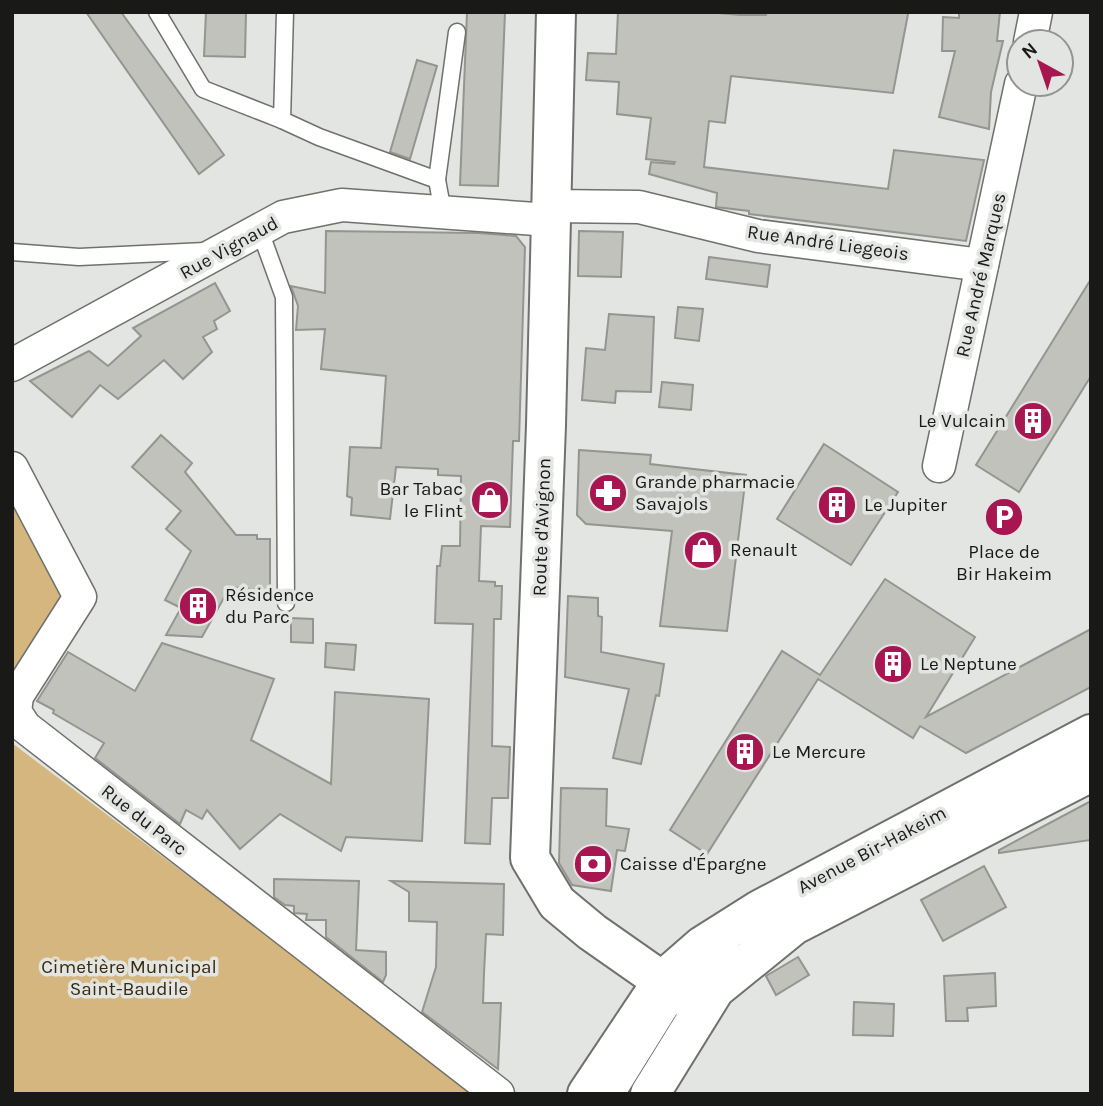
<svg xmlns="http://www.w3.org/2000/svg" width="1103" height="1106" viewBox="0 0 1103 1106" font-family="Karla,sans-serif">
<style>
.green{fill:#d4b67e}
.building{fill:#c2c2bd;stroke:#949590;stroke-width:2}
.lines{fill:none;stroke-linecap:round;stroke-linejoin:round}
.service-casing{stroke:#6f716d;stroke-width:19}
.minor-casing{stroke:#6f716d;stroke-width:35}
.secondary-casing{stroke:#6f716d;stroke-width:42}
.service{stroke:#fff;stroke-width:16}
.minor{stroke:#fff;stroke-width:32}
.secondary{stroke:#fff;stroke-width:38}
.labels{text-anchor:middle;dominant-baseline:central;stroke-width:7;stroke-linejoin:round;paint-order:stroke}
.street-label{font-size:19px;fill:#191a18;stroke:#e2e5e1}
.poi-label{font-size:19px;fill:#191a18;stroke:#e2e5e1;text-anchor:start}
.park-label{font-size:19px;fill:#37290d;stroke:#e2e5e1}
</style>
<rect width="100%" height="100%" fill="#e2e5e1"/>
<!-- green -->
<g class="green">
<polygon points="12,475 74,589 12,684"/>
<polygon points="12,743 477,1094 12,1094"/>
</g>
<!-- building -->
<g class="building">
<polygon points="86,12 121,12 224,155 199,174"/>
<polygon points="206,12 246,12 245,57 204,56"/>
<polygon points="467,12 505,12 498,186 460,185"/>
<polygon points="618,12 707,12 740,15 766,15 766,12 906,12 908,14 893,93 731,76 725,123 709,121 704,167 888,189 894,150 984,160 966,241 749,214 749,211 716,207 717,193 649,174 651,162 674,164 675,162 646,159 651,118 617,114 619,82 586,80 588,53 616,54"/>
<polygon points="959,12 1000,12 997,41 1003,41 991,92 989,129 939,117 955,51 942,51 943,17 959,18"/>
<polygon points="417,60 437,66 410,159 390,152"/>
<polygon points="326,231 478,233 516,236 525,247 519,441 513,441 510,527 481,526 479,581 495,582 495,586 502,586 501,619 494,619 492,746 510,747 508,798 492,798 490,844 465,843 473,624 435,623 437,566 440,566 442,546 460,546 461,476 438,475 438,469 396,467 390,519 351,515 352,498 347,496 350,447 381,448 386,376 321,369 325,329 296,330 298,306 291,286 325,293"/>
<polygon points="579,231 623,232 621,277 578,276"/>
<polygon points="709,257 770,265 767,287 706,279"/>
<polygon points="1091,279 1091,376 1019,492 976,465"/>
<polygon points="215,283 230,311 214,321 217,329 203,337 212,352 183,379 164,360 118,399 100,385 72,417 30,381 89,351 108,366 141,336 133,328"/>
<polygon points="678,307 703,309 699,341 675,338"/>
<polygon points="609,314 654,317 651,392 616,391 615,403 582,400 586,348 605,350"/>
<polygon points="662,382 693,385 691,410 659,407"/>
<polygon points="161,435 192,463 185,472 236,535 257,535 257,539 270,539 270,591 230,587 202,637 166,635 181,608 165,600 191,551 166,529 181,511 132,467"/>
<polygon points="824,444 898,492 851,565 777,519"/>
<polygon points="579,450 651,455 650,464 746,475 727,631 660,626 672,531 586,524 577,515"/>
<polygon points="885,579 975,637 926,717 1091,629 1091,687 966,753 920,726 913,738 818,679 707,854 670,830 782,651 820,675"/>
<polygon points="568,596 598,598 598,616 602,617 601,652 664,664 659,696 656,695 641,764 613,758 629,689 565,677"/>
<polygon points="291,618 313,619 313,643 291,642"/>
<polygon points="162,643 274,679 251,740 331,784 335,692 429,699 422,841 346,837 341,851 280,814 240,849 207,810 202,819 186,810 180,824 95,758 104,743 53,713 54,710 37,701 68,652 135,691"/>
<polygon points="326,643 356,645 354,670 325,667"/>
<polygon points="561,788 607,789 606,826 629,829 625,851 617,850 611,891 572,885 559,863"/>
<polygon points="1091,801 1091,840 999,853 999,850"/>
<polygon points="984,866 1006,907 943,941 921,900"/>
<polygon points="274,879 359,881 356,950 386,952 386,975 383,982 326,937 326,920 306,920 307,914 294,913 294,906 285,905 274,897"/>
<polygon points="391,881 504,884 503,935 486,934 484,973 483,1003 501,1003 498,1069 422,1012 436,967 437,922 409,921 409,892"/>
<polygon points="798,957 809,975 776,995 766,976"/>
<polygon points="995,973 996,1006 967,1008 968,1021 946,1021 944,976"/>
<polygon points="854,1002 894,1004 893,1036 853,1035"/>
</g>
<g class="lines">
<!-- service casing -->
<g class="service-casing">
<g id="service">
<polyline points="157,12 203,89 282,120"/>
<polyline points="285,12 282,120 319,137 437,180 443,212"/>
<polyline points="437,180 457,32"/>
<polyline points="260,231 284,297 286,603"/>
<polyline points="12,252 79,257 205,251"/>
<polyline points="617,1094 675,1001 714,961 731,948"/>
</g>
</g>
<!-- minor casing -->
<g class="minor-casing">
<g id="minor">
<polyline points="1030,42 1036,12"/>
<polyline points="551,206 639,207 758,236 982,265"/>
<polyline points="12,365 283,217 342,205 550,220"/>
<polyline points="939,466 1021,84"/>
<polyline points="12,468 80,597 17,696 15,712 25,727 498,1094"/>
</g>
</g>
<!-- secondary casing -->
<g class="secondary-casing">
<g id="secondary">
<polyline points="556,12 546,425 530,858 557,903 592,932 702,1009"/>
<polyline points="587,1094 663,980 702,946 759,910 1091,734"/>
<polyline points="650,1094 715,989 794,925 1091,772"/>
</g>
</g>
<!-- service -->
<use href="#service" class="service"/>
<!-- minor -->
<use href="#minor" class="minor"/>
<!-- secondary -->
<use href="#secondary" class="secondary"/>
</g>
<!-- icons -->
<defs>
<g id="building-disc" transform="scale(2.0125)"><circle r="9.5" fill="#a81651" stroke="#e2e5e1"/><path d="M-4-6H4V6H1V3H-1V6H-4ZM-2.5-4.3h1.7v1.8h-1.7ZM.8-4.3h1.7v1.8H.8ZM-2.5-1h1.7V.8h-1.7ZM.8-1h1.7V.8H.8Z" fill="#fff"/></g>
<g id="pharmacy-disc" transform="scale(2.0125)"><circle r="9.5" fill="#a81651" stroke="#e2e5e1"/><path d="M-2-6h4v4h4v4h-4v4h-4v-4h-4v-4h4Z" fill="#fff"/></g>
<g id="shop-disc" transform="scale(2.0125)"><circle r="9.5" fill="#a81651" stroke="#e2e5e1"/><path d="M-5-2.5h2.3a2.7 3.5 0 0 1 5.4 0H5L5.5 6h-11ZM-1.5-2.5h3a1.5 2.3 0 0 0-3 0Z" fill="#fff"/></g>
<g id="parking-disc" transform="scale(2.0125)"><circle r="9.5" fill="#a81651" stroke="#e2e5e1"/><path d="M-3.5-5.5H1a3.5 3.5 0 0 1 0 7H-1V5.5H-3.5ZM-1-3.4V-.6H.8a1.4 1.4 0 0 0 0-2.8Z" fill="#fff"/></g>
<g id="bank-disc" transform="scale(2.0125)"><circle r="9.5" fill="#a81651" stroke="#e2e5e1"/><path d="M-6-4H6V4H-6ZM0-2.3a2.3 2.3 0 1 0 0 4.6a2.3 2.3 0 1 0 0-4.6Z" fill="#fff"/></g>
</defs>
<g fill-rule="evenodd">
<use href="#building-disc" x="1033" y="421"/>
<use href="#pharmacy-disc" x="608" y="493"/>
<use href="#shop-disc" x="490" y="500"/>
<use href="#building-disc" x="837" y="505"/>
<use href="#parking-disc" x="1004" y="517"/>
<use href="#shop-disc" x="703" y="550"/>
<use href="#building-disc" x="198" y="606"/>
<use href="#building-disc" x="893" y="664"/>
<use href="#building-disc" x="745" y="752"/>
<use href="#bank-disc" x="593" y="864"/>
</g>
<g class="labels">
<!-- street labels -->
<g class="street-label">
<text transform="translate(828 243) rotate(8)">Rue André Liegeois</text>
<text transform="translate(229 248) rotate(-29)">Rue Vignaud</text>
<text transform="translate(981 275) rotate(-77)">Rue André Marques</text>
<text transform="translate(542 527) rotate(-88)">Route d'Avignon</text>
<text transform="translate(144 820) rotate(38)">Rue du Parc</text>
<text transform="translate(872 850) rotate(-28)">Avenue Bir-Hakeim</text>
</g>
<!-- poi labels -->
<g class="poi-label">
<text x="1006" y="421" text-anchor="end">Le Vulcain</text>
<text x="635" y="482">Grande pharmacie<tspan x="635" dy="22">Savajols</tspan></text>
<text x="463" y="489" text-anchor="end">Bar Tabac<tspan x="463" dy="22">le Flint</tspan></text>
<text x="864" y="505">Le Jupiter</text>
<text x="730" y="550">Renault</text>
<text x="1004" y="552" text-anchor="middle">Place de<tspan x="1004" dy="22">Bir Hakeim</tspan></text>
<text x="225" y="595">Résidence<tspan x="225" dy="22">du Parc</tspan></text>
<text x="920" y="664">Le Neptune</text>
<text x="772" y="752">Le Mercure</text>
<text x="620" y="864">Caisse d'Épargne</text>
</g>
<!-- park labels -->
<g class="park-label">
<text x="129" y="967">Cimetière Municipal<tspan x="129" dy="22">Saint-Baudile</tspan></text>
</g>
</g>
<!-- border -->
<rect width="1103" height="1106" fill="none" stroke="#191a18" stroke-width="28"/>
<!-- north arrow -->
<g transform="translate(1040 63) rotate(320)"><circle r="33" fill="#e2e5e1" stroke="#929491" stroke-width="2"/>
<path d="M0-5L12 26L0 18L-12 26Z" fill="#a81651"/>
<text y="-10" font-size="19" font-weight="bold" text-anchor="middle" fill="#191a18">N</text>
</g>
</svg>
